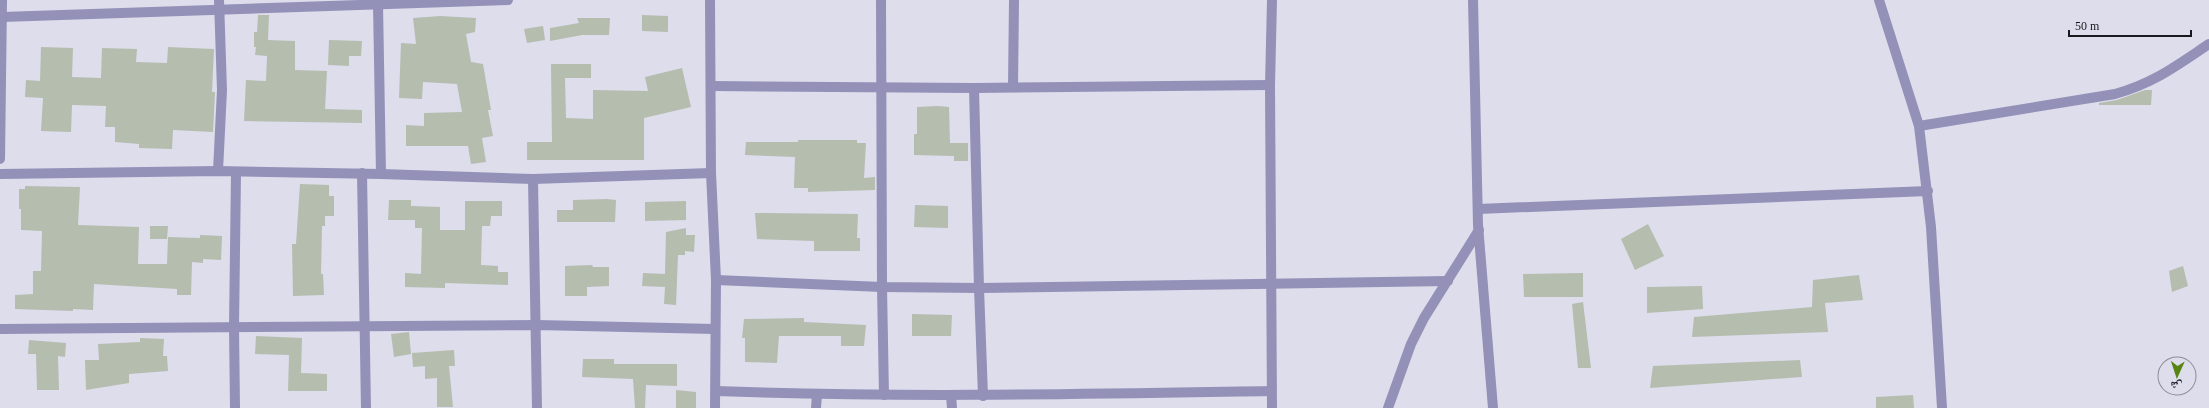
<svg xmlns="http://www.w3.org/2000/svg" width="2209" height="408" viewBox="0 0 2209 408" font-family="'Times New Roman','Noto Naskh Arabic',serif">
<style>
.building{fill:#b5bdaf}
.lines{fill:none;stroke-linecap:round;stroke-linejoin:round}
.street{stroke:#9391b8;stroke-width:10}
</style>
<rect width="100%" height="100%" fill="#ddddec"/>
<!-- building -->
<g class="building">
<polygon points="258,15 269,15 268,40 295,41 295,70 327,71 325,109 362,110 362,123 244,121 246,80 266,81 267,56 255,55 256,47 254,47 254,32 257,32"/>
<polygon points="642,15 668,16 668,32 642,31"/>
<polygon points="440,16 476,18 475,32 466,34 471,62 483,64 491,110 488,110 493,136 482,138 486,162 471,164 468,146 406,146 406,125 424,126 424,113 462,112 457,84 423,82 422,99 399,98 401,43 416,44 413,18"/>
<polygon points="577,18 610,18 609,35 582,35 550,41 550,28 579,23"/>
<polygon points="543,26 545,40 527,43 524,29"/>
<polygon points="329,40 362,41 361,56 349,56 349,66 328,65"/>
<polygon points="41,47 73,48 72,77 101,78 102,48 137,49 136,62 167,63 168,47 214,49 212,92 215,92 213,132 173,130 172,149 139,148 139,144 115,142 115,127 105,127 106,106 72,105 71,132 41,131 43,98 25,97 26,80 40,81"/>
<polygon points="551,64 591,64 591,78 565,78 566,118 593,119 593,90 648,91 645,77 682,68 691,107 644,118 644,160 527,160 527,142 552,142"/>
<polygon points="2145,90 2152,90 2151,105 2099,105 2099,103 2117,100"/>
<polygon points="938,106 949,107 950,143 968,143 968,161 954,161 954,156 914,155 914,134 917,134 917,107"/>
<polygon points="798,140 857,140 857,143 866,143 864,178 875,177 875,190 808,192 808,188 794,188 795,157 745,155 746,142 798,142"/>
<polygon points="300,184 329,185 329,196 334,196 334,216 325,216 325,226 322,226 321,274 323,274 324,295 293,296 292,244 296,244"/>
<polygon points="25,186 80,187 78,225 139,227 138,264 167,264 168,237 200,238 200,235 222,236 221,260 203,259 203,263 192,262 191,295 177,295 177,289 94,284 93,310 73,309 73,311 15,309 15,295 33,294 33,271 41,271 42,231 21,230 21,209 19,209 19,189 25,189"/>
<polygon points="607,199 616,200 615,222 557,222 557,210 573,210 573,200"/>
<polygon points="389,200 411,200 411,206 440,207 440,230 465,230 465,201 502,201 502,216 491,216 490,226 482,226 481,265 498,266 498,272 508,272 508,285 445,283 445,288 405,287 405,273 421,274 422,228 415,228 415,220 388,220"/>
<polygon points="686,201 686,220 645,221 645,202"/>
<polygon points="915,205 948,206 948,228 914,227"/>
<polygon points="755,213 858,214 857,238 860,238 860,251 814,251 814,241 757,239"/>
<polygon points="1648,224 1664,256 1635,270 1621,239"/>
<polygon points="150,226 168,226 167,239 150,239"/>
<polygon points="686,228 686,235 695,235 694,252 685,251 685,255 678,255 676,305 664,304 665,287 642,286 643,273 665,274 666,232"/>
<polygon points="592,265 593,267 609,267 609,286 587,287 587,296 565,296 565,266"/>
<polygon points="2183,266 2188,286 2172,292 2169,271"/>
<polygon points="1583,273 1583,297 1524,297 1523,274"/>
<polygon points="1859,275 1863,300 1825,303 1828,332 1692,337 1694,317 1812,307 1813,280"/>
<polygon points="1702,286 1703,309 1647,313 1647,287"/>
<polygon points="1583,302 1591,368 1578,368 1572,304"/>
<polygon points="912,314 952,315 951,336 912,336"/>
<polygon points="804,318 804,322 866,325 864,346 841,346 841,336 779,336 777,363 745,362 745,338 742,338 744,319"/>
<polygon points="409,332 411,354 394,357 391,334"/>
<polygon points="256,336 302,338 301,373 327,374 327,391 288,391 289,355 255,354"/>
<polygon points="140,338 164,339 163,356 167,356 168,371 129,374 129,383 86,390 85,360 99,360 98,344 140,342"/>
<polygon points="29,340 66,343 65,357 58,356 59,390 37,390 36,354 28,354"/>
<polygon points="454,350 455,366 449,366 453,407 437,407 437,378 425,379 425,366 413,367 412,353"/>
<polygon points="583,359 614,359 614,364 677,364 677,386 646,385 645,408 635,408 633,379 582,377"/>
<polygon points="1800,360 1802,377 1650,388 1653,366"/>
<polygon points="676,390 696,392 696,408 676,408"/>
<polygon points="1913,395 1914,408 1876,408 1876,397"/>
</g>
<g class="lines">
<!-- street -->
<g class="street">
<polyline points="710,0 711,173 716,280 715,408"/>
<polyline points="881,0 882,287 884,395"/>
<polyline points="1473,0 1478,225 1493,408"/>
<polyline points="1879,0 1919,126 1931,227 1942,408"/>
<polyline points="378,4 381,174"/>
<polyline points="2,17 508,0"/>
<polyline points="712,86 974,88 1270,85"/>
<polyline points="1013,87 1014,0"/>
<polyline points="974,88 979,288 983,396"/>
<path d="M1919,126L2115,94C2154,83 2176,66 2209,44"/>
<polyline points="0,159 2,0"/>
<polyline points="218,171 222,90 219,0"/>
<polyline points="362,173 366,408"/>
<polyline points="0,174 218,171 381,174 533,179 711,173"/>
<polyline points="533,179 537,408"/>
<polyline points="1478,209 1928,191"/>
<polyline points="716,280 882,287 979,288 1448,281"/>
<polyline points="0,329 537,325 715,329"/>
<path d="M716,391C901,398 1086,394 1271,391"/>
<polyline points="951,395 952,408"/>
<polyline points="235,408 234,327 236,173"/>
<polyline points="816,408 817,395"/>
<polyline points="1272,408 1270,85 1272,0"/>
<polyline points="1388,408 1411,344 1424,318 1479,230"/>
</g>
</g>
<!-- north arrow -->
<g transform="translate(2177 376) rotate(183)"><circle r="19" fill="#ddddec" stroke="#8e8e99"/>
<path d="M0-3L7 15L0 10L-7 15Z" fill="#578412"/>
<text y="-6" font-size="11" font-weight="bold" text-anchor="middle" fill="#18181d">ش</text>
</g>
<!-- scale -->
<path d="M2069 30v6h122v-6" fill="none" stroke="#18181d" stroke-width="2"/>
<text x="2075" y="30" font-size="12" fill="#18181d" stroke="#ddddec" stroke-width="3" paint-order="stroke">50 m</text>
</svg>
